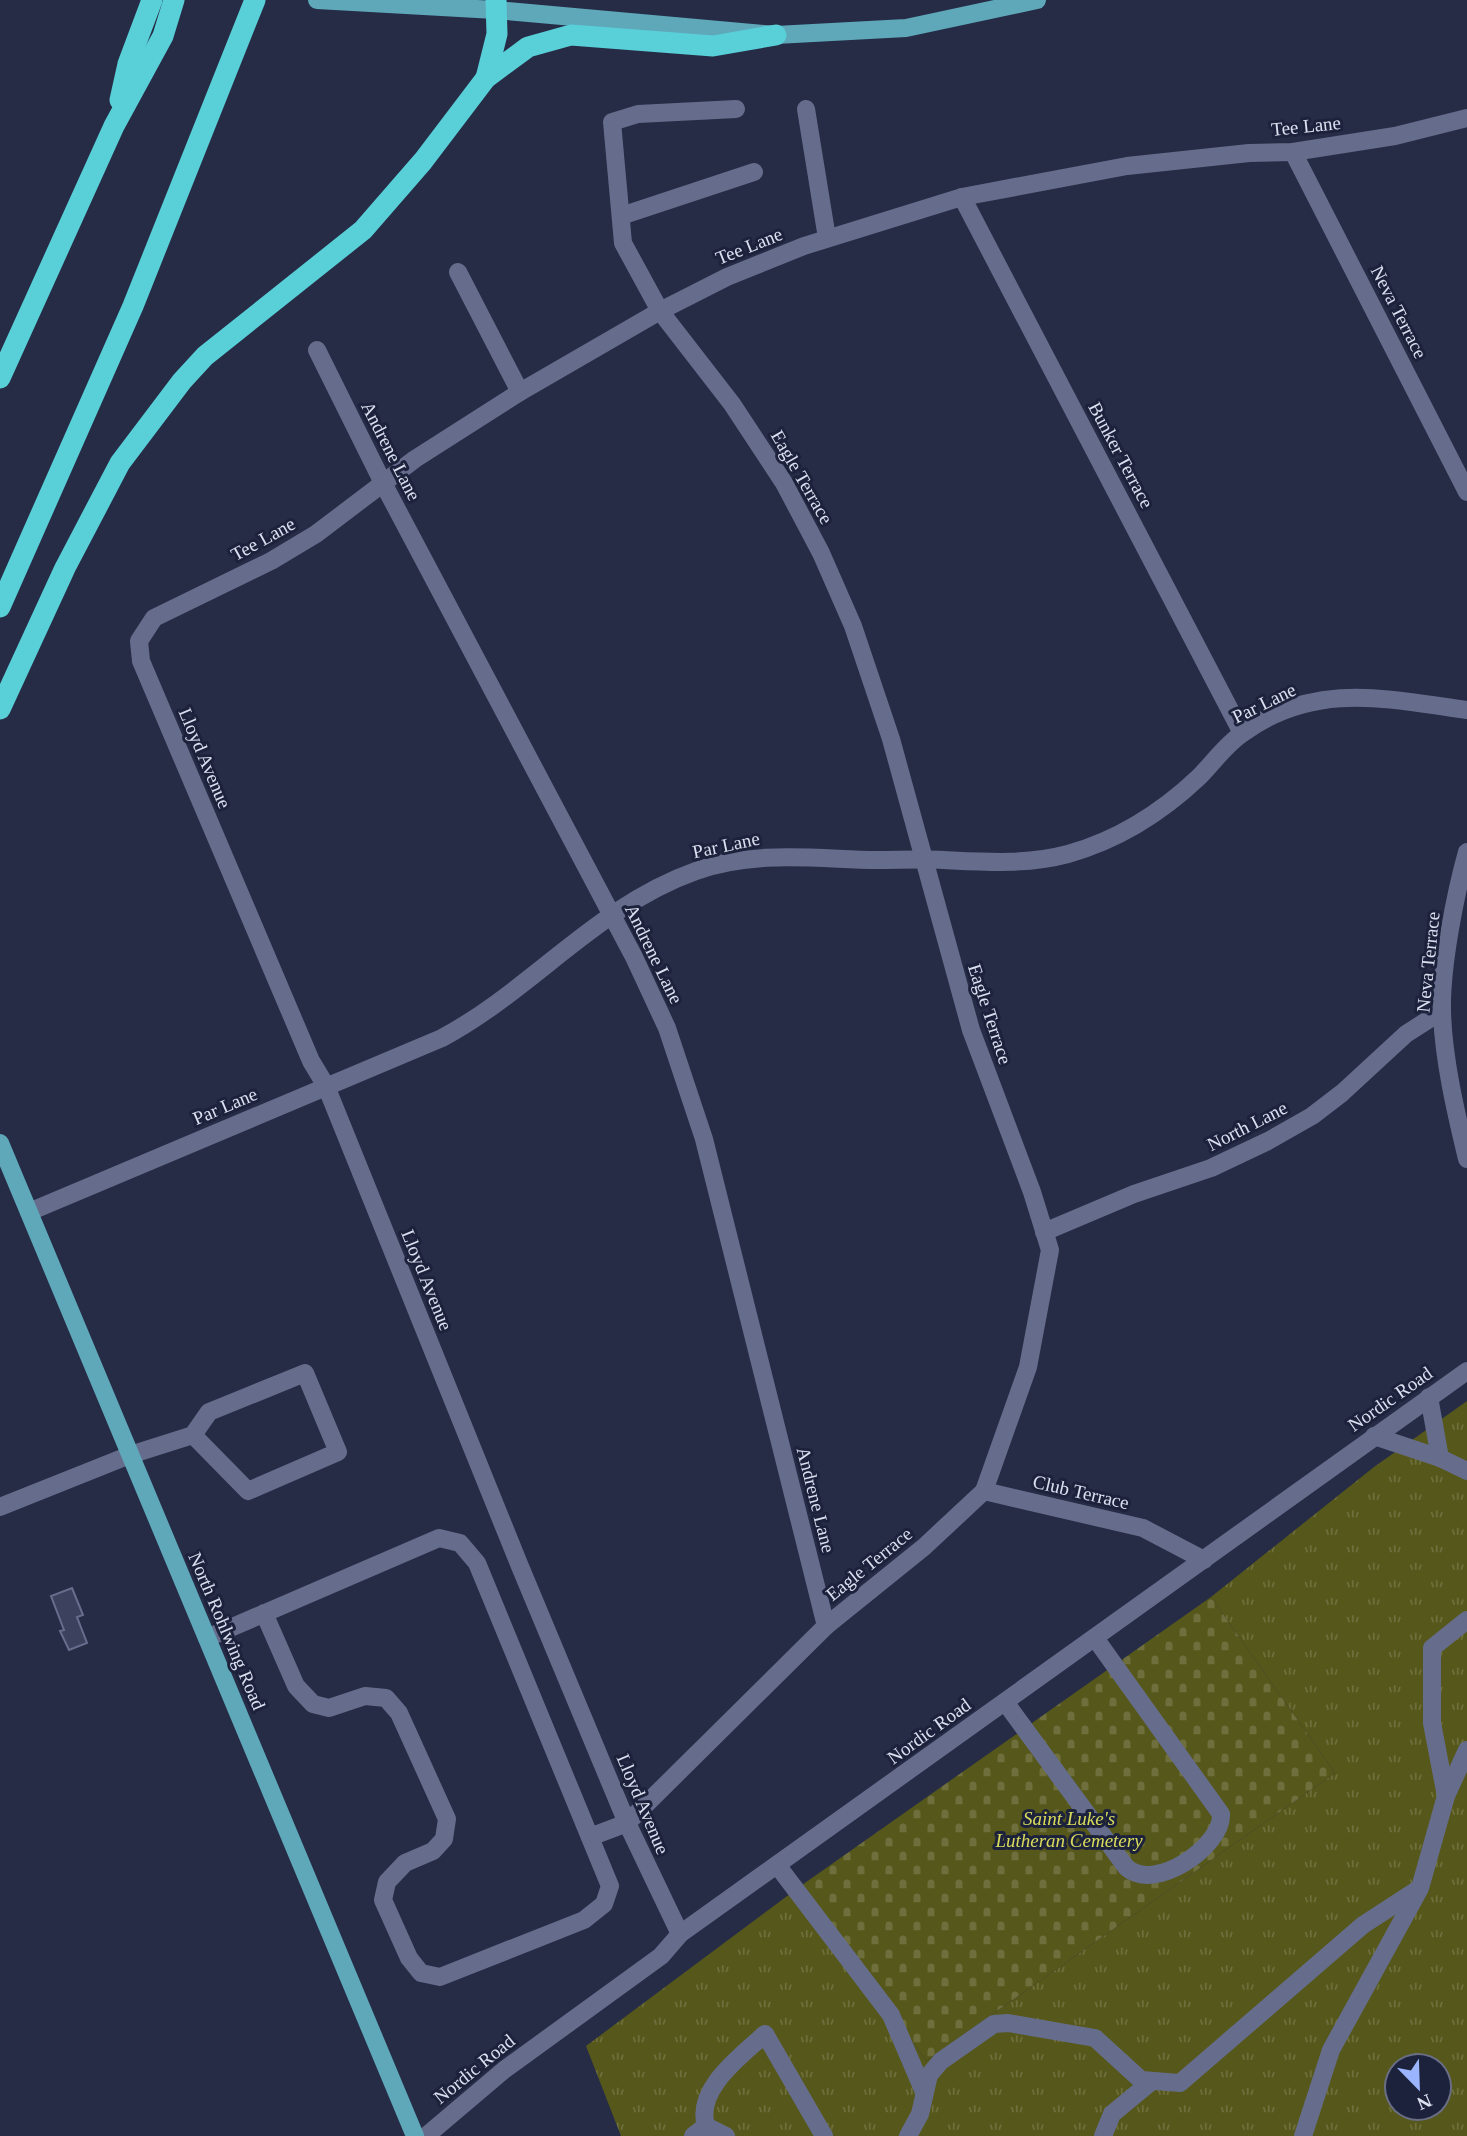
<svg xmlns="http://www.w3.org/2000/svg" width="1467" height="2136" viewBox="0 0 1467 2136" font-family="Georgia,serif">
<style>
.grass{fill:url(#grass-tufts);fill-rule:evenodd}
.cemetery{fill:url(#cemetery-stones)}
.building{fill:#3c425e;stroke:#676e8d;stroke-width:2}
.lines{fill:none;stroke-linecap:round;stroke-linejoin:round}
.minor{stroke:#666d8c;stroke-width:18}
.major{stroke:#5ea8ba;stroke-width:18}
.highway{stroke:#59cfd8;stroke-width:21}
.labels{text-anchor:middle;dominant-baseline:central;stroke-width:6;stroke-linejoin:round;paint-order:stroke}
.street-label{font-size:19px;fill:#dbe0f1;stroke:#1d223c}
.park-label{font-size:19px;font-style:italic;fill:#d9dc5b;stroke:#1d223c}
</style>
<defs>
<pattern id="grass-tufts" width="24" height="20" patternUnits="userSpaceOnUse" patternTransform="scale(1.75)"><rect width="24" height="20" fill="#56571a"/><path d="M3 7l-1-3M5 7V3M7 7l1-3M15 17l-1-3M17 17v-4M19 17l1-3" fill="none" stroke="#6e6f3c"/></pattern>
<pattern id="cemetery-stones" width="16" height="16" patternUnits="userSpaceOnUse" patternTransform="scale(1.75)"><rect width="16" height="16" fill="#56571a"/><path d="M2 7V4a2 2 0 0 1 4 0v3zM10 15v-3a2 2 0 0 1 4 0v3z" fill="#6e6f3c"/></pattern>
</defs>
<rect width="100%" height="100%" fill="#262c46"/>
<!-- grass -->
<path class="grass" d="M1467,1401V2136H621L586,2046L802,1885L926,2061L1335,1773L1211,1597L1374,1467ZM1397,2066H1439V2108H1397Z"/>
<!-- cemetery -->
<polygon class="cemetery" points="1211,1597 1335,1773 926,2061 802,1885"/>
<!-- building -->
<polygon class="building" points="72,1588 83,1615 77,1617 87,1643 69,1650 60,1631 64,1630 51,1596"/>
<g class="lines">
<!-- minor -->
<g class="minor">
<polyline points="806,109 827,238"/>
<polyline points="1293,152 1467,492"/>
<polyline points="962,197 1242,733"/>
<polyline points="621,216 754,172"/>
<polyline points="458,272 520,392"/>
<polyline points="317,350 383,483 634,957 667,1028 704,1139 826,1626"/>
<path d="M1467,852C1455,895 1441,967 1442,1011C1443,1058 1456,1113 1467,1159"/>
<path d="M29,1212L442,1038C533,989 597,906 696,871C754,850 816,859 876,860C899,860 921,859 944,860C986,862 1027,865 1068,854C1118,840 1161,813 1199,777C1213,763 1226,744 1243,733C1315,681 1387,699 1467,710"/>
<polyline points="1044,1232 1134,1194 1211,1168 1268,1141 1312,1116 1342,1093 1406,1034 1442,1011"/>
<polyline points="1429,1397 1440,1458"/>
<polyline points="1374,1436 1440,1458 1467,1471"/>
<polyline points="984,1491 1143,1528 1204,1560"/>
<polyline points="0,1507 130,1455 193,1435 209,1412 305,1373 338,1452 248,1491 193,1435"/>
<polyline points="1467,1620 1432,1648 1432,1723 1446,1796 1467,1750"/>
<polyline points="207,1638 439,1538 460,1543 477,1563 610,1886 604,1904 584,1920 440,1977 421,1973 409,1958 383,1900 387,1882 405,1863 433,1851 444,1839 447,1819 399,1713 386,1698 365,1696 329,1708 313,1704 296,1686 264,1613"/>
<path d="M1005,1702L1126,1867C1154,1894 1223,1846 1221,1814L1095,1638"/>
<polyline points="590,1837 627,1823 826,1626 924,1547 984,1491 1028,1367 1050,1250 1032,1192 971,1030 891,739 853,626 821,553 784,483 732,404 660,311 623,243 612,122 638,114 736,109"/>
<polyline points="777,1865 891,2015 924,2092"/>
<polyline points="680,1934 627,1823 519,1564 326,1086 311,1061 141,661 139,641 154,618 271,561 316,534 415,459 520,392 660,311 727,277 804,246 962,197 1127,166 1249,153 1293,152 1395,136 1467,118"/>
<path d="M706,2126C695,2089 741,2056 765,2034L824,2136"/>
<polyline points="426,2136 504,2070 661,1956 680,1934 1467,1371"/>
<polyline points="693,2136 706,2126 726,2136"/>
<polyline points="908,2136 920,2114 929,2075 941,2061 994,2024 1008,2023 1095,2038 1141,2080 1180,2083 1363,1925 1420,1888 1446,1796"/>
<polyline points="1103,2136 1112,2114 1152,2081"/>
<polyline points="1303,2136 1331,2050 1419,1890"/>
</g>
<!-- major -->
<g class="major">
<polyline points="317,0 495,10 776,35 906,28 1037,0"/>
<polyline points="0,1143 415,2136"/>
</g>
<!-- highway -->
<g class="highway">
<polyline points="486,78 497,34 496,0"/>
<polyline points="120,100 128,64 152,0"/>
<polyline points="0,378 114,126 163,36 174,0"/>
<polyline points="0,607 133,306 255,0"/>
<polyline points="0,709 65,568 120,463 182,381 205,356 363,230 423,161 486,78 528,47 571,35 713,46 776,35"/>
</g>
</g>
<g class="labels">
<!-- street labels -->
<g class="street-label">
<text transform="translate(1306 126) rotate(-6)">Tee Lane</text>
<text transform="translate(749 246) rotate(-22)">Tee Lane</text>
<text transform="translate(1399 312) rotate(63)">Neva Terrace</text>
<text transform="translate(391 451) rotate(63)">Andrene Lane</text>
<text transform="translate(1121 455) rotate(62)">Bunker Terrace</text>
<text transform="translate(802 477) rotate(60)">Eagle Terrace</text>
<text transform="translate(263 539) rotate(-29)">Tee Lane</text>
<text transform="translate(1264 703) rotate(-26)">Par Lane</text>
<text transform="translate(205 758) rotate(67)">Lloyd Avenue</text>
<text transform="translate(726 845) rotate(-12)">Par Lane</text>
<text transform="translate(654 954) rotate(64)">Andrene Lane</text>
<text transform="translate(1428 962) rotate(-84)">Neva Terrace</text>
<text transform="translate(990 1014) rotate(72)">Eagle Terrace</text>
<text transform="translate(225 1106) rotate(-23)">Par Lane</text>
<text transform="translate(1247 1126) rotate(-27)">North Lane</text>
<text transform="translate(427 1280) rotate(68)">Lloyd Avenue</text>
<text transform="translate(1390 1399) rotate(-35)">Nordic Road</text>
<text transform="translate(1081 1492) rotate(13)">Club Terrace</text>
<text transform="translate(816 1500) rotate(76)">Andrene Lane</text>
<text transform="translate(869 1564) rotate(-39)">Eagle Terrace</text>
<text transform="translate(227 1631) rotate(67)">North Rohlwing Road</text>
<text transform="translate(929 1731) rotate(-36)">Nordic Road</text>
<text transform="translate(643 1804) rotate(67)">Lloyd Avenue</text>
<text transform="translate(474 2069) rotate(-39)">Nordic Road</text>
</g>
<!-- park labels -->
<g class="park-label">
<text x="1069" y="1818">Saint Luke's<tspan x="1069" dy="22">Lutheran Cemetery</tspan></text>
</g>
</g>
<!-- north arrow -->
<g transform="translate(1418 2087) rotate(157)"><circle r="33" fill="#1d223c" stroke="#696e84" stroke-width="2"/>
<path d="M0-5L12 26L0 18L-12 26Z" fill="#9ab5fd"/>
<text y="-10" font-size="19" font-weight="bold" text-anchor="middle" fill="#dbe0f1">N</text>
</g>
</svg>
